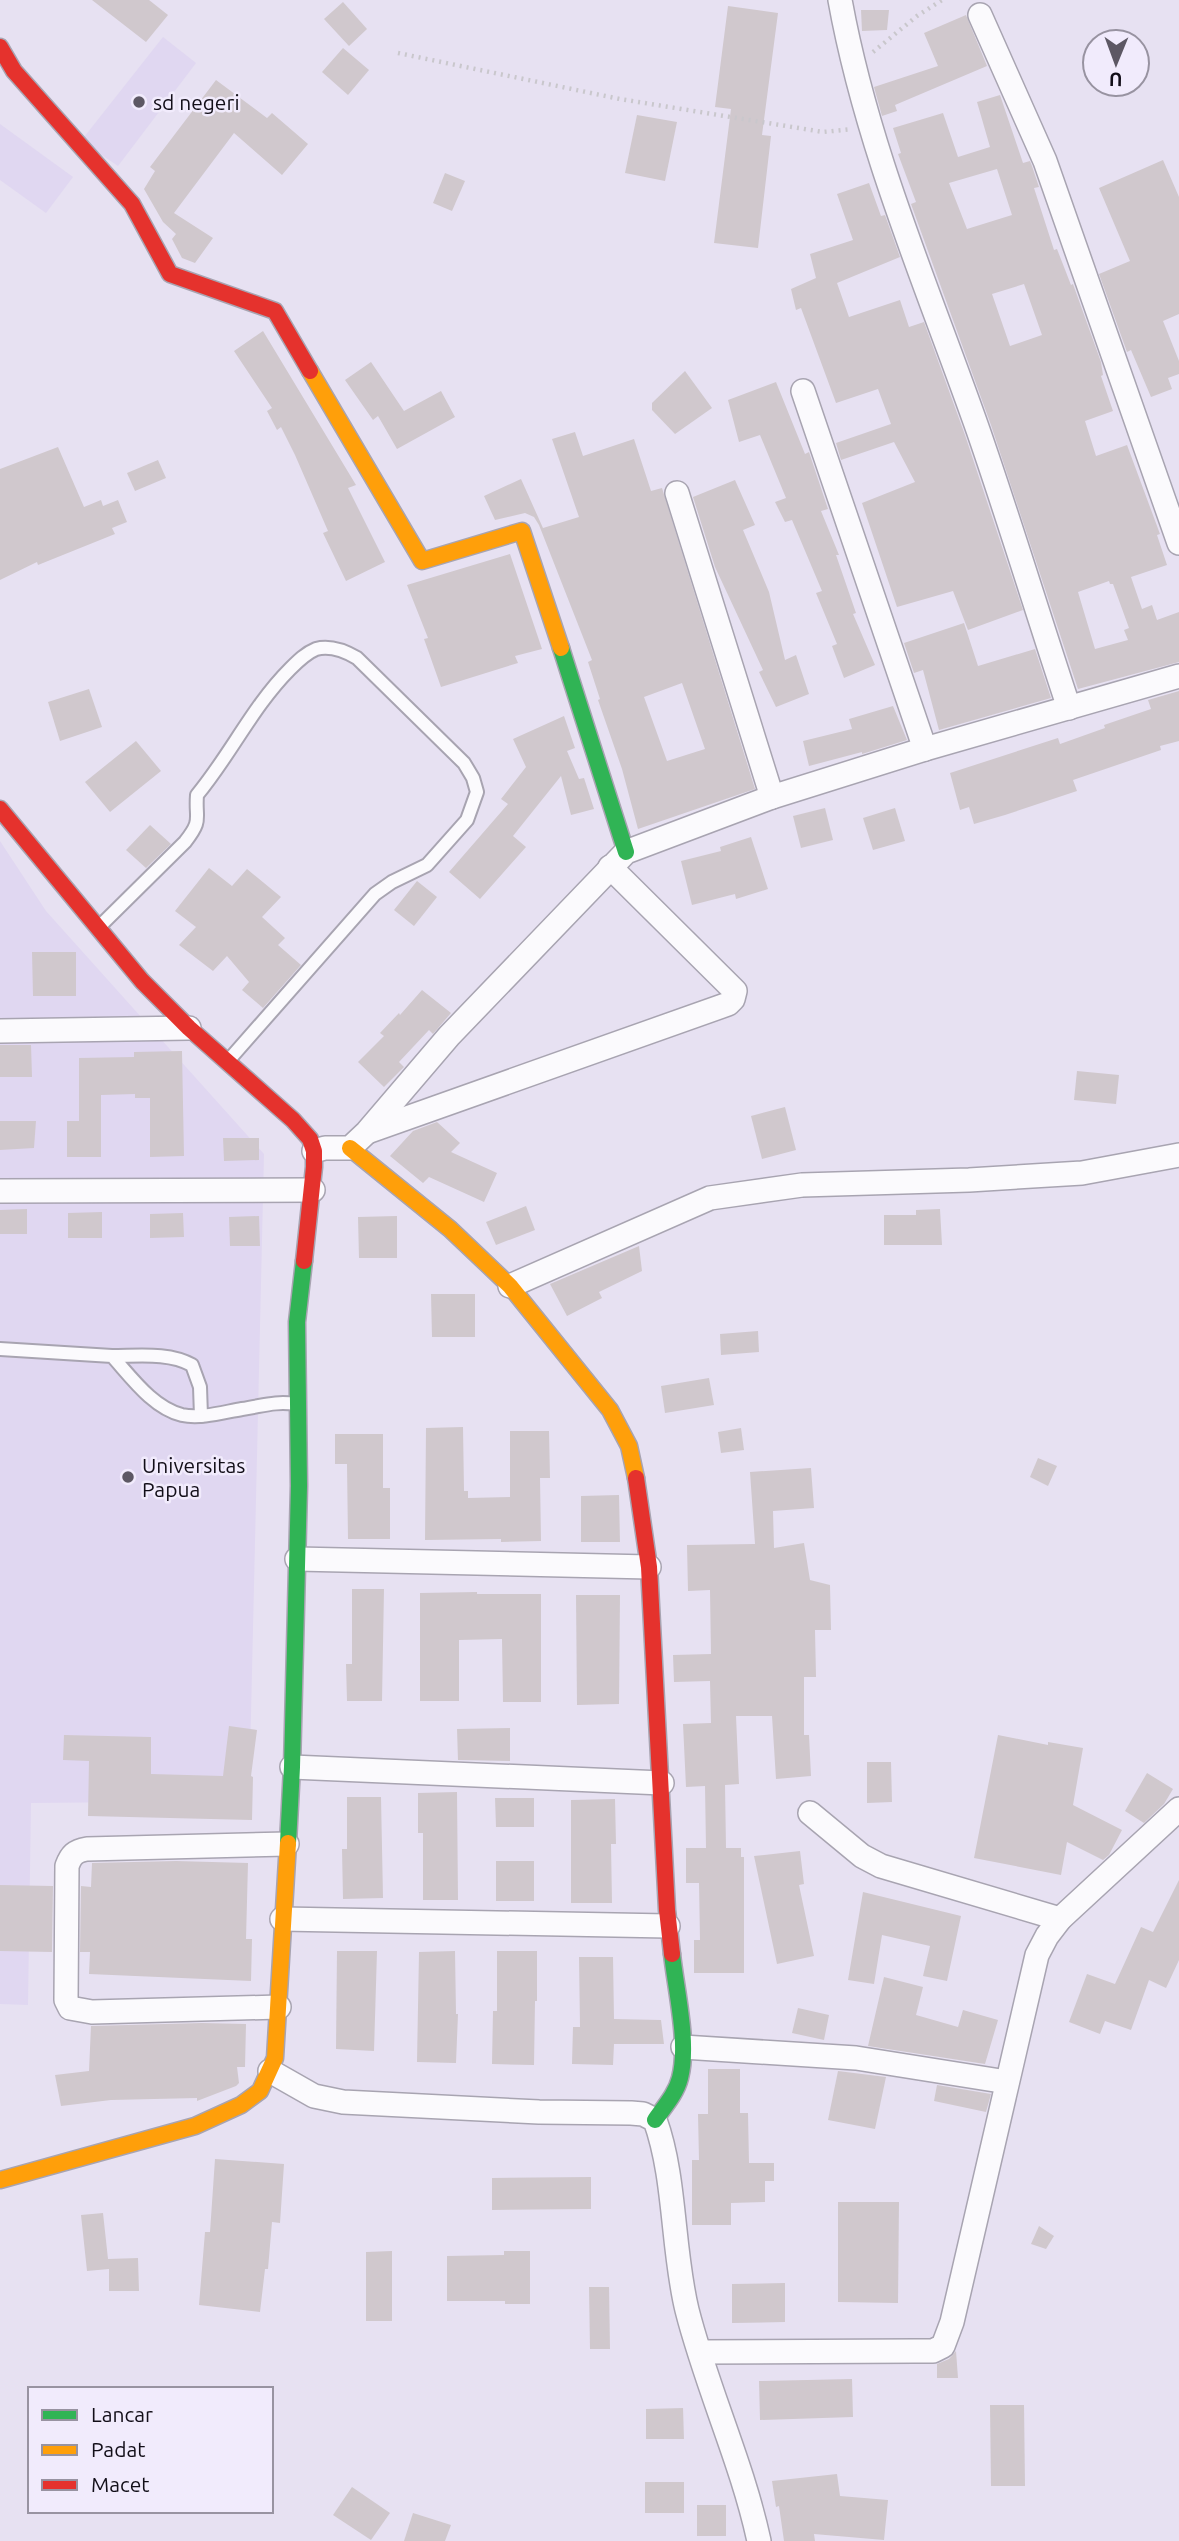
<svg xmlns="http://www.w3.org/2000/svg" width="1179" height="2541" viewBox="0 0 1179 2541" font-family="Ubuntu,sans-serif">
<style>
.built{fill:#e0d7f1}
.building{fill:#d0c8cd;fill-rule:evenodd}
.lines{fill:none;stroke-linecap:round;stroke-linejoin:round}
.lane-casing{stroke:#a8a4b1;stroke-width:16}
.street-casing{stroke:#a8a4b1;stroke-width:26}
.fast-casing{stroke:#a8a4b1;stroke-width:19}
.slow-casing{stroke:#a8a4b1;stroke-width:19}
.jam-casing{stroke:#a8a4b1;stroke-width:19}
.path{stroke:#c9c7cc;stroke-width:4.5;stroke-dasharray:2 5;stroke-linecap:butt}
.lane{stroke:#fbfafd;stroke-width:12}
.street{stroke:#fbfafd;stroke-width:23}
.fast{stroke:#30b455;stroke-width:16}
.slow{stroke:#ff9f0a;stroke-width:16}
.jam{stroke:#e5322d;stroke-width:16}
.poi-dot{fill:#5d5864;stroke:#f1ebfc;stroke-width:2.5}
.labels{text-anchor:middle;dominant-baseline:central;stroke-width:5;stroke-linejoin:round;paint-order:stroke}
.poi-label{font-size:21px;fill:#120e18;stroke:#f1ebfc;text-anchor:start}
</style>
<rect width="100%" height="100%" fill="#e7e1f2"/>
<!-- built -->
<g class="built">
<polygon points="163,37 196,63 118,166 81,141"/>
<polygon points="0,124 73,177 46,213 0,180"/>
<polygon points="0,841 46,911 264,1154 249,1801 31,1803 28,2005 0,2004"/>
</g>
<!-- building -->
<g class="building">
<polygon points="92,0 149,0 168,15 146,42"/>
<polygon points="343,2 367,29 349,46 324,19"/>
<polygon points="728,6 778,13 762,135 771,136 758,248 714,243 731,109 715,107"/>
<polygon points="861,10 889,10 887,30 862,31"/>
<polygon points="966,15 987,66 895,105 897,111 882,116 874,87 938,66 924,33"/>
<polygon points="343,48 369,70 348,95 322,72"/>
<polygon points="216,80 267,118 272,113 308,144 282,175 234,133 174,213 213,238 195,263 182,258 172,239 176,234 163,222 144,189 155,171 150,167"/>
<path d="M1000,95L1023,163L1030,161L1032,166L1039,187L1034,188L1054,250L1057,249L1071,285L1073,284L1101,362L1103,375L1101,376L1113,411L1085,421L1096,456L1127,445L1160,534L1157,535L1167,565L1131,577L1142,609L1152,605L1157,620L1179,612V662L1078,689L991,425L911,204L916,202L898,154L901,153L893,128L943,113L958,157L990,147L977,102ZM997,169L1012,215L967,229L949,183ZM1024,284L1042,335L1010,346L992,294ZM1109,581L1110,584H1113L1129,628L1124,630L1128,640L1095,649L1078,592Z"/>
<polygon points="637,115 677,122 665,181 625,173"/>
<polygon points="1163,160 1179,197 1179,314 1163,321 1179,361 1179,374 1168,378 1172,389 1151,397 1131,350 1127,352 1099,274 1130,261 1099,188"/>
<polygon points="445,173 465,181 452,211 433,203"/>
<polygon points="869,183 881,216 885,215 900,257 837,283 849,317 900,300 909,327 924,322 965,435 1023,610 968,630 953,591 897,607 862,503 915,482 894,442 841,460 836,443 891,424 878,389 836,403 801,308 796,310 791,289 816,278 810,254 853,240 837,194"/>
<polygon points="263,331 356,485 348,488 385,562 346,581 323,533 328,531 295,455 281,427 277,430 267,411 272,408 234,351"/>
<polygon points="371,362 404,411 441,391 455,417 397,449 378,416 373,420 345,380"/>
<polygon points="685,371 712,408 675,434 652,410 652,403"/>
<polygon points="776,382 805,454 809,452 828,509 821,511 839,555 836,555 856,613 853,614 875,665 844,678 832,646 837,644 816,593 822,591 792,520 785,522 775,502 786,498 760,435 739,442 728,400"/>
<path d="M575,432L583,456L634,439L651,491L662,488L755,789L638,829L622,769L598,700L600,699L588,662L592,660L539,525L534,517L525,513L495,520L484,496L521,479L543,528L579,517L552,439ZM682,683L705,749L667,761L644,697Z"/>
<polygon points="58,447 84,507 101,500 103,506 118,500 127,522 112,528 115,534 38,565 37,562 0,580 0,469"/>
<polygon points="158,460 166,478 135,491 127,473"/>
<polygon points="735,480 755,525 743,530 769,592 785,660 796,655 809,694 776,707 759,672 763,670 715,567 693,497"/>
<polygon points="510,554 542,649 515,656 518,663 441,687 424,639 428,638 407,585"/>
<polygon points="964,623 978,666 1035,649 1051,698 939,730 923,670 914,673 904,643"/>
<polygon points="89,689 102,727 60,741 48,702"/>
<polygon points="1179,691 1179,741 1160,746 1161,750 1073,780 1077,791 1005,815 974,824 969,807 960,810 950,773 1058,738 1060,744 1105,728 1104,725 1151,709 1148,700"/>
<polygon points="893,706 907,740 862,754 862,752 809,766 803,741 852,729 849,719"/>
<polygon points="564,716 575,748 567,751 579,779 584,778 594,809 571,815 561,776 513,836 526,847 480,899 449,872 508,804 501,799 526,767 513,739"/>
<polygon points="136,741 161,771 110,812 85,782"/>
<polygon points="825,808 833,840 801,848 793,816"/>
<polygon points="895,808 905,841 873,850 863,818"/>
<polygon points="150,825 171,844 146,868 126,850"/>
<polygon points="751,837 768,889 736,899 735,894 692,905 681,861 721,851 720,847"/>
<polygon points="209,868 232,886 247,869 281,897 262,917 285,938 278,945 301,965 263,1008 242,990 249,982 227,956 213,971 179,945 196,927 175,911"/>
<polygon points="417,881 437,897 414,926 394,910"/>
<polygon points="32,952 76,952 76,996 33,996"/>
<polygon points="422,990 451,1013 433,1034 429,1030 399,1062 404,1067 384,1087 358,1062 384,1036 380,1033 399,1013 400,1015"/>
<polygon points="0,1045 31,1045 32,1077 0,1077"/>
<polygon points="182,1051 184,1156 150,1157 150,1098 135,1098 135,1094 101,1095 101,1157 67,1157 67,1121 79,1121 79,1058 134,1057 134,1052"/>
<polygon points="1077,1071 1119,1075 1116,1104 1074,1100"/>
<polygon points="785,1107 796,1150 762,1159 751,1116"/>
<polygon points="0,1121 36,1121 34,1148 0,1150"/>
<polygon points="437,1122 460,1143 451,1152 497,1173 484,1202 429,1177 423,1183 390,1156 413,1131"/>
<polygon points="223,1138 259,1138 259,1160 224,1161"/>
<polygon points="526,1206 535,1230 496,1245 486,1222"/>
<polygon points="27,1209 27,1234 0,1234 0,1210"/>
<polygon points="940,1209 942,1245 884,1245 884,1215 916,1215 916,1210"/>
<polygon points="102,1212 102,1238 68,1238 68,1213"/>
<polygon points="183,1213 184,1237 150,1238 150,1214"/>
<polygon points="259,1216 260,1246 230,1246 229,1217"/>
<polygon points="397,1216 397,1258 359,1258 358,1217"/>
<polygon points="639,1246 642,1271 599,1292 602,1298 567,1316 550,1284"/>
<polygon points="431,1294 475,1294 475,1337 432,1337"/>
<polygon points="758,1331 759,1352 721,1355 720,1334"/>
<polygon points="709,1378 714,1405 665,1413 661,1386"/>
<polygon points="463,1427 464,1491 468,1491 468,1498 510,1497 510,1431 549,1431 550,1478 540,1478 541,1541 501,1542 501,1539 425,1540 426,1428"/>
<polygon points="741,1428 744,1450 721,1453 718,1432"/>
<polygon points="335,1434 383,1434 383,1488 390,1488 390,1539 348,1539 347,1464 335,1464"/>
<polygon points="1038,1458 1057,1466 1048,1486 1030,1477"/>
<polygon points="811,1468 814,1508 773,1511 774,1548 804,1543 810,1580 830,1585 831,1630 815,1630 816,1677 804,1677 804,1735 809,1735 811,1776 776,1779 772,1716 736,1716 739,1784 725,1785 726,1848 741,1848 741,1857 744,1857 744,1973 694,1973 694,1940 700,1940 699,1883 686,1883 686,1848 706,1848 705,1786 686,1787 683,1724 711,1723 710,1681 674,1682 673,1655 711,1654 710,1590 688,1591 687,1545 755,1544 750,1472"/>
<polygon points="619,1495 620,1542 581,1542 581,1496"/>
<polygon points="352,1589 384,1589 382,1701 347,1701 346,1664 352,1664"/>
<polygon points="477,1592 477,1594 541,1594 541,1702 503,1702 502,1639 459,1640 459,1701 420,1701 420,1593"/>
<polygon points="576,1595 620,1595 619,1704 577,1705"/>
<polygon points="229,1726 257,1730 251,1776 253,1777 252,1820 88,1816 89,1761 63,1760 64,1735 151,1737 151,1774 223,1776"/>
<polygon points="510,1728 510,1761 458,1760 457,1729"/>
<polygon points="998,1735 1048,1745 1048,1742 1083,1748 1073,1805 1122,1830 1109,1855 1103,1860 1067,1842 1061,1875 974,1858"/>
<polygon points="867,1762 891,1762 892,1802 867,1803"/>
<polygon points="1147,1773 1173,1789 1164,1804 1144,1823 1125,1811"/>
<polygon points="457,1792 458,1900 423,1900 423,1833 418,1833 418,1793"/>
<polygon points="347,1797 381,1797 383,1898 343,1899 342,1849 347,1849"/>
<polygon points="495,1798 534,1798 534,1827 496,1827"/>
<polygon points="615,1799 616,1844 611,1844 612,1903 571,1903 571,1800"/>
<polygon points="800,1851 804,1884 799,1885 814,1956 777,1964 754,1856"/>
<polygon points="176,1861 248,1863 246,1939 252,1939 251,1981 89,1974 90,1952 80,1952 81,1886 91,1887 92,1863"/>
<rect x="496" y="1861" width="38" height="40"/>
<polygon points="1179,1880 1179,1960 1166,1988 1149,1980 1131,2030 1105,2021 1100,2034 1069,2022 1087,1974 1115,1984 1141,1927 1153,1932"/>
<polygon points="0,1885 53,1886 52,1952 0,1951"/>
<polygon points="863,1892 961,1916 947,1981 923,1976 930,1946 882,1935 874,1984 848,1980"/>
<polygon points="337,1951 377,1951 374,2051 336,2049"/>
<polygon points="455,1951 456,2014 458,2014 456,2063 417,2062 419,1952"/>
<polygon points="497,1951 537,1951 537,2001 535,2001 534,2065 492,2064 493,2011 497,2011"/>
<polygon points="579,1957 613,1957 614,2019 661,2020 664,2044 614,2044 613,2065 572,2064 573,2027 580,2027"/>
<polygon points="884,1977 923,1987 916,2015 958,2027 963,2010 998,2020 985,2064 868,2046"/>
<polygon points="798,2008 829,2015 824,2040 792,2033"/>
<polygon points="202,2023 246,2024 245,2067 237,2067 239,2083 236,2086 197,2101 197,2098 111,2100 61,2106 55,2075 89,2071 91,2026"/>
<polygon points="708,2069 740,2069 740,2113 748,2113 749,2163 774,2163 774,2181 765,2181 765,2202 731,2203 731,2225 692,2225 692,2160 699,2160 698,2114 708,2114"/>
<polygon points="838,2071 886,2077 875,2129 828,2120"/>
<polygon points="937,2085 991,2094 986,2112 934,2101"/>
<polygon points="215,2159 284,2164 280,2223 272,2222 268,2269 265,2269 260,2312 199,2305 205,2232 210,2232"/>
<polygon points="591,2177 591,2209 492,2210 492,2178"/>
<polygon points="838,2202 899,2202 898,2303 838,2302"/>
<polygon points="103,2213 108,2259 138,2258 139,2291 109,2291 109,2269 87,2271 81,2215"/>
<polygon points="1039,2226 1054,2236 1046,2249 1031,2244"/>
<polygon points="392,2251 392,2321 366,2321 366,2252"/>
<polygon points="504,2251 530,2251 530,2304 505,2304 505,2301 447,2301 447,2256 504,2255"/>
<polygon points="785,2283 785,2322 732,2323 732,2284"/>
<polygon points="589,2287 609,2287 610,2349 590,2349"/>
<polygon points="956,2351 958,2378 937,2378 937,2364 949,2359"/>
<polygon points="852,2379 853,2417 760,2420 759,2381"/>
<polygon points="990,2405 1024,2405 1025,2486 991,2486"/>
<polygon points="683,2408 684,2439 646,2439 646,2409"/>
<polygon points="837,2474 840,2496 888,2500 884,2540 814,2534 815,2541 784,2541 779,2506 776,2507 772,2481"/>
<rect x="645" y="2482" width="39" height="31"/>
<polygon points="352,2487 390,2513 371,2540 333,2515"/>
<rect x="697" y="2505" width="29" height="31"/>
<polygon points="413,2513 451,2525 445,2541 404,2541"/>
</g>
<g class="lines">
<!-- lane casing -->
<g class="lane-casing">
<g id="lane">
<path d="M98,928L185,842C203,819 195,820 197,795C231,754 253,706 290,669C298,661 306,653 316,649C331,645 345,651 357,658L464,763L473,778L477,792L467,820L427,865L392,882L375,894L228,1061"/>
<path d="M0,1349L112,1356C131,1377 153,1408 182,1415C201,1419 224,1412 242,1409C263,1406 274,1401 296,1404"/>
<path d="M112,1356C138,1356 169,1352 192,1365L200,1387L201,1416"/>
</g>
</g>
<!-- street casing -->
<g class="street-casing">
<g id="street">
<path d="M840,0C867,149 928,288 978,430C1010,522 1038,615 1069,708"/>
<polyline points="980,15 1045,161 1179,543"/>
<polyline points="803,391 925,749"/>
<polyline points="677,493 772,797"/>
<polyline points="0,1031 189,1028"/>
<polyline points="370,1131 728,1004 733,999 735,991 610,867"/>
<polyline points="314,1151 325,1148 350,1148 367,1132 449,1036 626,852 772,797 925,749 1179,676"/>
<polyline points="0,1191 313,1190"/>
<polyline points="510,1286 710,1198 802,1185 969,1180 1082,1173 1179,1155"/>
<polyline points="297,1559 649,1567"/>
<polyline points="292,1767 662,1783"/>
<polyline points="810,1813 862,1856 881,1866 1060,1919"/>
<polyline points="282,1919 668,1926"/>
<path d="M279,2007L92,2012L70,2008L66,2000L67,1866C71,1855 75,1851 87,1849L287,1844"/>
<polyline points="683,2047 856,2058 1007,2082"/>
<path d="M270,2071L314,2096L343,2102L539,2112L631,2113L643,2114L655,2120C676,2178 672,2249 687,2310C707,2389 742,2462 759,2541"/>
<polyline points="700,2352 915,2351 933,2351 943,2346 952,2322 1037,1955 1047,1936 1060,1919 1179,1809"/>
</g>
</g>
<!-- fast casing -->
<g class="fast-casing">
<g id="fast">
<polyline points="561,648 626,852"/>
<polyline points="288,1843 292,1767 299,1486 297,1322 304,1261"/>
<path d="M655,2120C664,2107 676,2094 680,2078C689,2043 676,1991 672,1954"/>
</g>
</g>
<!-- slow casing -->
<g class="slow-casing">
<g id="slow">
<polyline points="310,371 422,561 522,531 561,648"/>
<polyline points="350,1148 450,1229 510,1286 610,1410 629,1446 636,1478"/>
<polyline points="0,2180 195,2126 241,2105 260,2091 275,2058 288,1843"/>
</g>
</g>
<!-- jam casing -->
<g class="jam-casing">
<g id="jam">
<polyline points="0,47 14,71 132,204 170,274 275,311 310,371"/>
<polyline points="0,809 142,981 189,1028 293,1120 310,1139 314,1151 314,1167 304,1261"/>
<polyline points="636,1478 649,1567 667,1910 672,1954"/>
</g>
</g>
<!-- path -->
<g class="path">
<polyline points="873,52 917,16 942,0"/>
<polyline points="398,53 620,99 823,132 852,129"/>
</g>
<!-- lane -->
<use href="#lane" class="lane"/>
<!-- street -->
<use href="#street" class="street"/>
<!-- fast -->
<use href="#fast" class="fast"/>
<!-- slow -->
<use href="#slow" class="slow"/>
<!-- jam -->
<use href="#jam" class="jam"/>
</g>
<!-- markers -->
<g class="poi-dot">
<circle cx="139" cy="102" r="7"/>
<circle cx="128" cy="1477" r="7"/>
</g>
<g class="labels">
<!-- poi labels -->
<g class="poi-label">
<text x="153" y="102">sd negeri</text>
<text x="142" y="1465">Universitas<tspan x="142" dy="24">Papua</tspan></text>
</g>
</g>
<!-- legend -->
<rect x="28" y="2387" width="245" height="126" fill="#f1ebfc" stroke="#9893a1" stroke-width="2"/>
<rect x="42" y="2410" width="35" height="10" fill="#30b455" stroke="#9893a1" stroke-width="2"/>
<text x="91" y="2422" font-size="21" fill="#120e18">Lancar</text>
<rect x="42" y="2445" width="35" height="10" fill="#ff9f0a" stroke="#9893a1" stroke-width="2"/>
<text x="91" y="2457" font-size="21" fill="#120e18">Padat</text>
<rect x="42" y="2480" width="35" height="10" fill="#e5322d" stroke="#9893a1" stroke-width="2"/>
<text x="91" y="2492" font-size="21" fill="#120e18">Macet</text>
<!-- north arrow -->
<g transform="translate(1116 63) rotate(181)"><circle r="33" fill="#f1ebfc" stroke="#9893a1" stroke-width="2"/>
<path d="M0-5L12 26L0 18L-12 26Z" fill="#5d5864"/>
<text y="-10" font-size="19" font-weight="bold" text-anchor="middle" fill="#120e18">U</text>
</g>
</svg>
